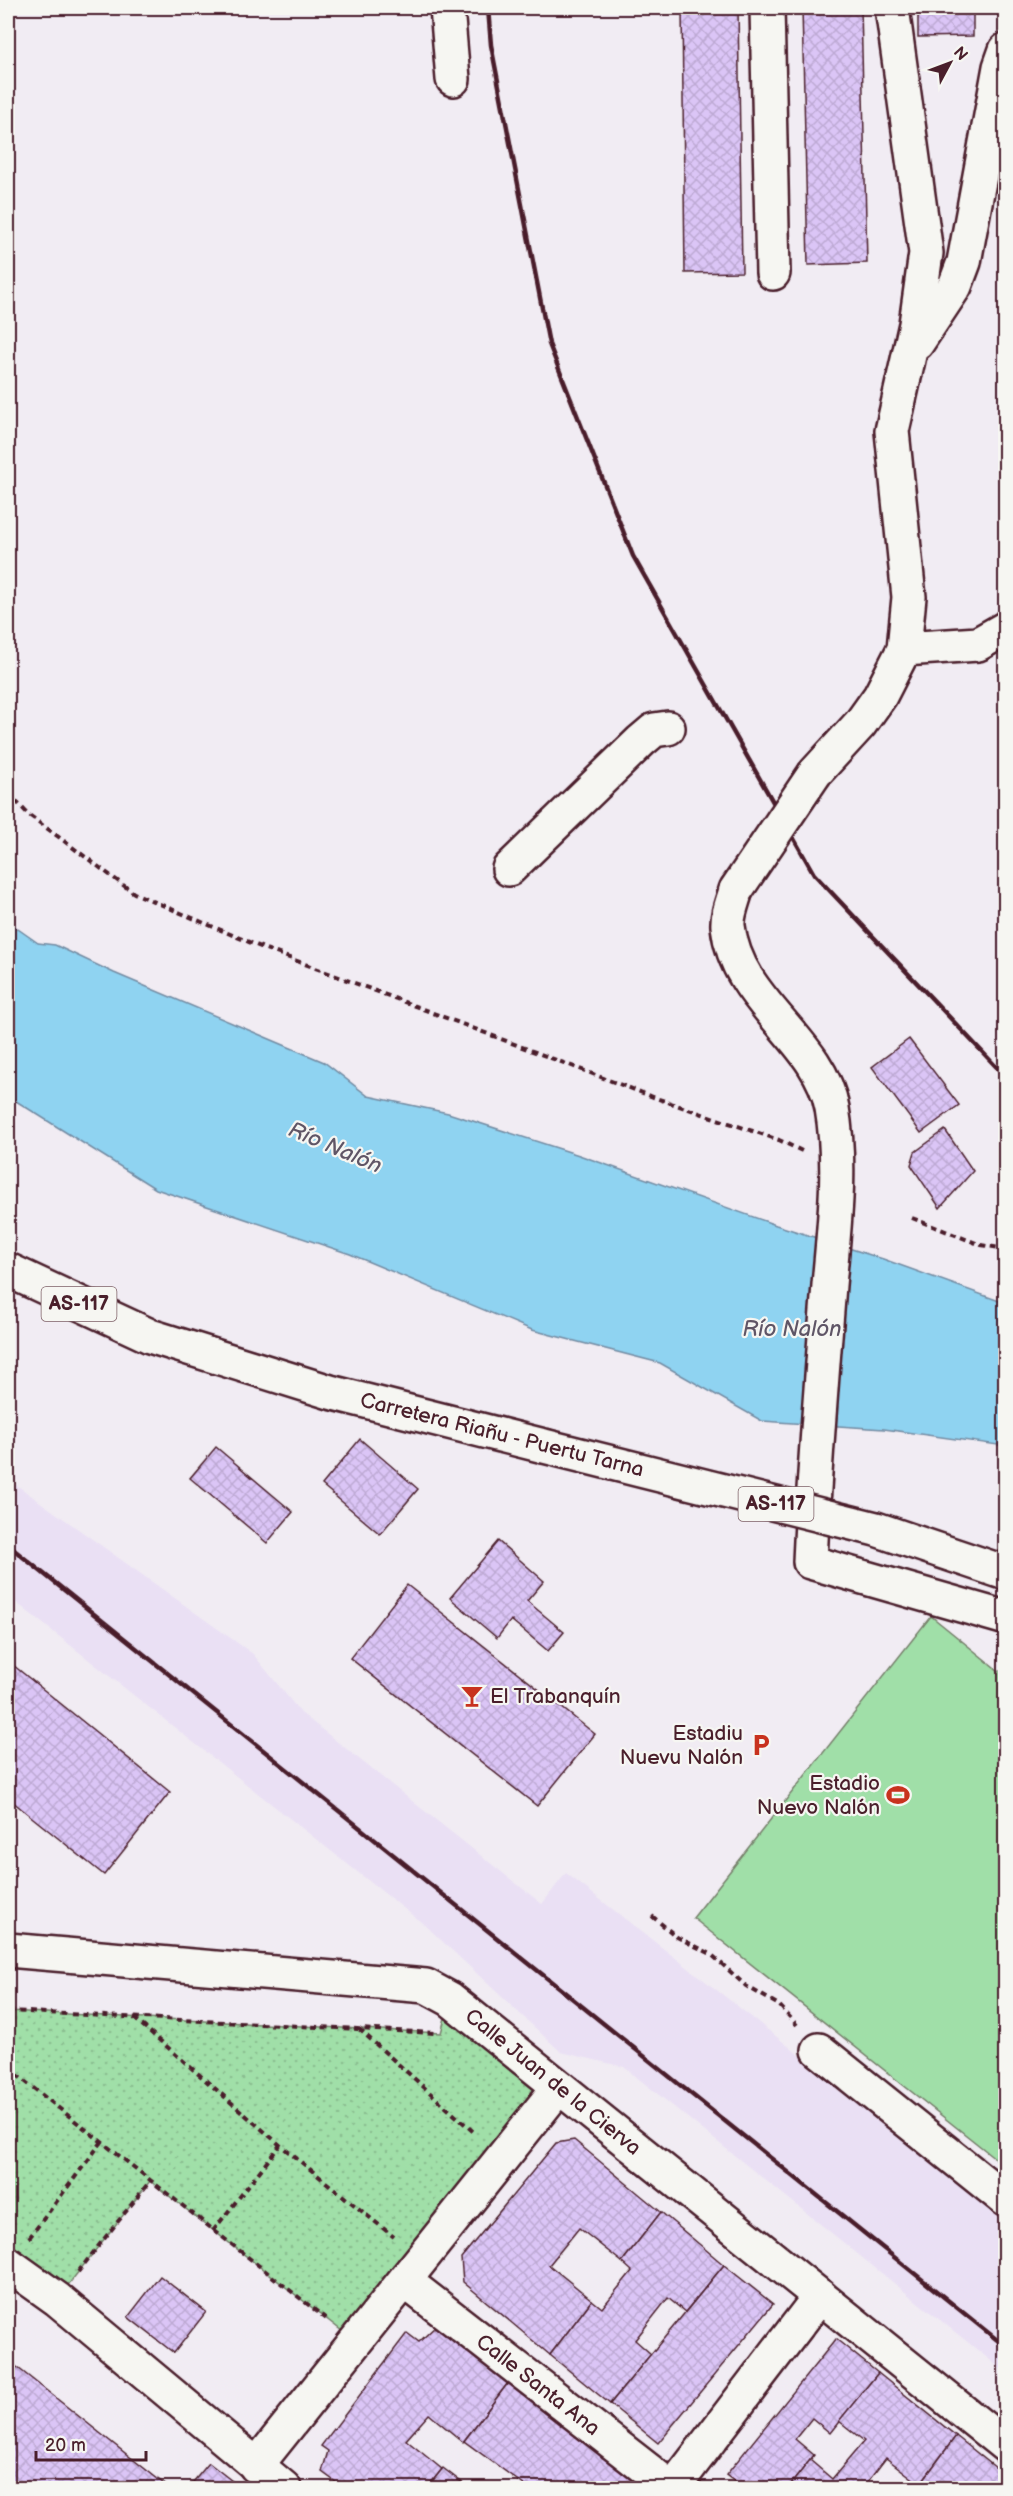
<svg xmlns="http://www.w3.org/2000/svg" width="1013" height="2496" viewBox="0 0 1013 2496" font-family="'Balsamiq Sans',sans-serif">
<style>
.built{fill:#eae0f4}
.green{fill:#a0dfa8;stroke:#757f6a;stroke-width:1.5}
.park{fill:url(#park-dots);stroke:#757f6a;stroke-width:1.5}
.water{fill:#8fd3f1;stroke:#738ba2;stroke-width:1.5}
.building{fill:url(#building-cross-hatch);stroke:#4a1f2b;stroke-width:1.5}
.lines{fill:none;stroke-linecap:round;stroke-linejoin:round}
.minor-casing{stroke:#4a1f2b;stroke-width:38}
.major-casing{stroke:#4a1f2b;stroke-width:38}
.path{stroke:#4a1f2b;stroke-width:4;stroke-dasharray:6 4.5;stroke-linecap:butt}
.minor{stroke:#f6f6f2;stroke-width:33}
.major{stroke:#f6f6f2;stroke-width:33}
.rail{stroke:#4a1f2b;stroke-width:4.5}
.minor-bridge-casing{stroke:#4a1f2b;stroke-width:38;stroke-linecap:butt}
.major-bridge-casing{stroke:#4a1f2b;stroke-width:38;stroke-linecap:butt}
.minor-bridge{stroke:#f6f6f2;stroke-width:33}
.major-bridge{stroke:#f6f6f2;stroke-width:33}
.labels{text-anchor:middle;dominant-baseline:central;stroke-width:4.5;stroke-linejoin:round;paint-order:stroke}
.shield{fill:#f6f6f2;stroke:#7e6067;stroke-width:1.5}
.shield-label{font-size:20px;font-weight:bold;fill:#4a1f2b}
.street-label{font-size:21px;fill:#4a1f2b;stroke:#f6f6f2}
.poi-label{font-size:21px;fill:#4a1f2b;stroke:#f6f6f2;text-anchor:end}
.water-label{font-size:22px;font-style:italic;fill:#5f5566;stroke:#f6f6f2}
</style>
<defs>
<pattern id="park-dots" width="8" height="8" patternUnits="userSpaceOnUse" patternTransform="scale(1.5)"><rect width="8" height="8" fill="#a0dfa8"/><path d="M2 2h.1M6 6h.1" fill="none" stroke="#8bbf91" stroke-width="1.8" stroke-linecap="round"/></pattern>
<pattern id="building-cross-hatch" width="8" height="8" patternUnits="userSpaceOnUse" patternTransform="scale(1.5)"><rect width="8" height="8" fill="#dbc5f6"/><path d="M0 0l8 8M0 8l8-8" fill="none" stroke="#bda9d3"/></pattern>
</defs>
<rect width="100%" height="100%" fill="#f1ecf3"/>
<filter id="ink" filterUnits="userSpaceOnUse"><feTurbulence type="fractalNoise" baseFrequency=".0167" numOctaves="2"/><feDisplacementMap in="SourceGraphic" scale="12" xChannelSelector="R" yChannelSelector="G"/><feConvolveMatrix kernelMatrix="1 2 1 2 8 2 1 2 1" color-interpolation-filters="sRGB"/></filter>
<g filter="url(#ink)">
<!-- built -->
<polygon class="built" points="8,1479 253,1654 301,1713 542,1904 566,1873 777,2037 1005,2221 1005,2372 624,2067 561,2052 426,1926 8,1596"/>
<!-- green -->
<polygon class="green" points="931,1616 999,1671 1005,1672 1005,2166 693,1918"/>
<!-- park -->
<polygon class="park" points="450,1999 559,2087 356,2342 150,2181 57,2299 8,2264 8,2011 441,2033"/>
<!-- water -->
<polygon class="water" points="8,922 38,943 55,945 114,973 324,1062 368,1096 448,1113 579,1155 776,1225 883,1259 1005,1303 1005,1446 884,1429 762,1421 660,1363 532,1330 350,1254 156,1189 8,1096"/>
<!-- building -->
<g class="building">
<polygon points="103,8 176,8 103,14"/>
<polygon points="682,8 738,8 742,272 685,273"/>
<polygon points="802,8 861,8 867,263 808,265"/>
<polygon points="918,8 973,8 973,36 918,37"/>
<polygon points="909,1039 959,1105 921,1133 872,1067"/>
<polygon points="945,1130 973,1171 940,1208 911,1165 915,1152"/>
<polygon points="360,1439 418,1489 380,1534 322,1485"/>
<polygon points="216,1447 293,1512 267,1543 190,1478"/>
<polygon points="498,1541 544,1581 527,1601 564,1632 548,1651 511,1620 497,1638 450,1598"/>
<polygon points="407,1585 595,1734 537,1806 350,1658"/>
<polygon points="8,1661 170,1792 104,1875 8,1798"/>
<polygon points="574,2140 661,2212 622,2262 579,2228 549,2265 592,2300 550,2355 463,2282 461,2258 556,2143"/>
<polygon points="661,2212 724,2265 685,2312 668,2298 635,2340 651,2354 610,2404 550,2355 592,2300 602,2308 632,2271 622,2262"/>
<polygon points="724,2265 773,2304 658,2443 610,2404"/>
<polygon points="160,2276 206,2312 174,2353 128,2317"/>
<polygon points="436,2326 508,2383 463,2442 429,2414 406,2440 442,2469 427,2488 344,2488 322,2472 328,2451 321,2446 407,2333 419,2342"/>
<polygon points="836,2339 878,2373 830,2433 812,2418 795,2439 814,2455 788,2488 743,2488 726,2475"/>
<polygon points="8,2360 169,2488 8,2488"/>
<polygon points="878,2373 956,2436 920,2484 886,2458 863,2488 788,2488 810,2460 832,2479 864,2441 839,2421"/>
<polygon points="508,2383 639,2484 636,2488 528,2488 464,2441"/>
<polygon points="956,2436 1006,2476 1006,2488 921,2488 918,2487"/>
<polygon points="209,2463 241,2488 188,2488"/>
<polygon points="443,2468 469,2488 427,2488"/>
</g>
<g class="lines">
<!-- minor casing -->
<g class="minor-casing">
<g id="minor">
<polyline points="447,8 453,79"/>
<polyline points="767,8 773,273"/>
<polyline points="917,343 955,286 964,262 1000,67 1006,50"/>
<polyline points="904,649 978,644 1006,628"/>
<polyline points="815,773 860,724 880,696 904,649 909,597 892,431 916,324 926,253 892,8"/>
<polyline points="509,869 641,741 654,730 668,728"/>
<path d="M736,890C733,901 727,915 728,926C736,1002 820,1039 832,1108C842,1166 834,1227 829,1285C822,1377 814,1469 810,1562L1006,1618"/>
<polyline points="8,1950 426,1986 450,1999 1006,2446"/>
<polyline points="819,2050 1006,2200"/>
<polyline points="8,2264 57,2299 284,2488"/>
<polyline points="405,2281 671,2488"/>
<polyline points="256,2466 559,2087"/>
<polyline points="673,2488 820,2296"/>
</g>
</g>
<!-- major casing -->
<g class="major-casing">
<polyline id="major" points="8,1270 150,1336 330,1392 544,1446"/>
</g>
<!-- path -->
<g class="path">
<polyline points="8,793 29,815 134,893 263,948 653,1097 779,1140 802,1151"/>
<polyline points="912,1218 981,1245 1006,1249"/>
<polyline points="652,1916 677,1937 711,1954 746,1986 779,2005 797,2025"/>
<polyline points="8,2011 435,2033"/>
<polyline points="134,2018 280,2145 394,2237"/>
<polyline points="359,2029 476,2134"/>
<polyline points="8,2068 329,2321"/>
<polyline points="213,2231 280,2145"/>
<polyline points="29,2238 101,2143"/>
<polyline points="78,2272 150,2181"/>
</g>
<!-- minor -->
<use href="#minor" class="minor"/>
<!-- major -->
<use href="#major" class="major"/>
<!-- rail -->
<g class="rail">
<polyline points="488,8 491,45 549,344 633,556 814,874 1006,1077"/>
<polyline points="8,1545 1006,2347"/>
</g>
<!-- minor-bridge casing -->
<g class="minor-bridge-casing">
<polyline id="minor-bridge" points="736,890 815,773"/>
</g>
<!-- major-bridge casing -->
<g class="major-bridge-casing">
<polyline id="major-bridge" points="544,1446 876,1529 1006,1573"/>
</g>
<!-- minor-bridge -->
<use href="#minor-bridge" class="minor-bridge"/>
<!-- major-bridge -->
<use href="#major-bridge" class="major-bridge"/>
</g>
</g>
<!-- icons -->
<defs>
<g id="bar-bare" transform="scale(1.8)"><path d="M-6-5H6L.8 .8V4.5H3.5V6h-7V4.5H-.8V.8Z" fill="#c8321e" stroke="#f6f6f2" stroke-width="2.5" paint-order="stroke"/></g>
<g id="parking-bare" transform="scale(1.8)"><path d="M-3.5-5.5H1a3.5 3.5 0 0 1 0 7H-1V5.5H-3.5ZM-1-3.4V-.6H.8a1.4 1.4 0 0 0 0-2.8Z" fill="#c8321e" stroke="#f6f6f2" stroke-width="2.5" paint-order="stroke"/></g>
<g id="stadium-bare" transform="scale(1.8)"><path d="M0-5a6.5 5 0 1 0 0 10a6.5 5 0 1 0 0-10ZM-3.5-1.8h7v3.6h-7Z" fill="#c8321e" stroke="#f6f6f2" stroke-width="2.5" paint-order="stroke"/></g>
</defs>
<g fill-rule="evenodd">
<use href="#bar-bare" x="472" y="1696"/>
<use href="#parking-bare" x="761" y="1745"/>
<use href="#stadium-bare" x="898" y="1795"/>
</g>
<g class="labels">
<!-- shield labels -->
<g class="shield">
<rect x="41.5" y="1287" width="75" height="34" rx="4.5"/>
<rect x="738.5" y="1487" width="75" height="34" rx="4.5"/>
</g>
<g class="shield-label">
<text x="79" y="1304">AS-117</text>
<text x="776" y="1504">AS-117</text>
</g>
<!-- street labels -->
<g class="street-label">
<text transform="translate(502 1435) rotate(14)">Carretera Riañu - Puertu Tarna</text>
<text transform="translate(553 2082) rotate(39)">Calle Juan de la Cierva</text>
<text transform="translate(538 2385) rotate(38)">Calle Santa Ana</text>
</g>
<!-- poi labels -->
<g class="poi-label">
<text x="490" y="1696" text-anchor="start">El Trabanquín</text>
<text x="743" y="1733">Estadiu<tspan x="743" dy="24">Nuevu Nalón</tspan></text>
<text x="880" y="1783">Estadio<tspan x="880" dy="24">Nuevo Nalón</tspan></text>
</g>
<!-- water labels -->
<g class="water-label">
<text transform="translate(335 1148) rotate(23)">Río Nalón</text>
<text x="792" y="1329">Río Nalón</text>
</g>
</g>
<!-- margin -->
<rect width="1013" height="2496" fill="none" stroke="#f6f6f2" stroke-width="30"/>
<rect x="15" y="15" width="983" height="2466" fill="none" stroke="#4a1f2b" stroke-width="2" filter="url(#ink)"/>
<!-- north arrow -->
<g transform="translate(950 63) rotate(49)" stroke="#f6f6f2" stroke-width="4.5" paint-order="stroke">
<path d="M0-4.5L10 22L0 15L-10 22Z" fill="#4a1f2b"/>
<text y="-9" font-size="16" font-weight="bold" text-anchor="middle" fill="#4a1f2b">N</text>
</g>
<!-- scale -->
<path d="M36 2451v9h110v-9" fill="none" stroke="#4a1f2b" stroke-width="3"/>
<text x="45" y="2451" font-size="18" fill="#4a1f2b" stroke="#f6f6f2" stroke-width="4.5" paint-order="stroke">20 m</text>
</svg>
